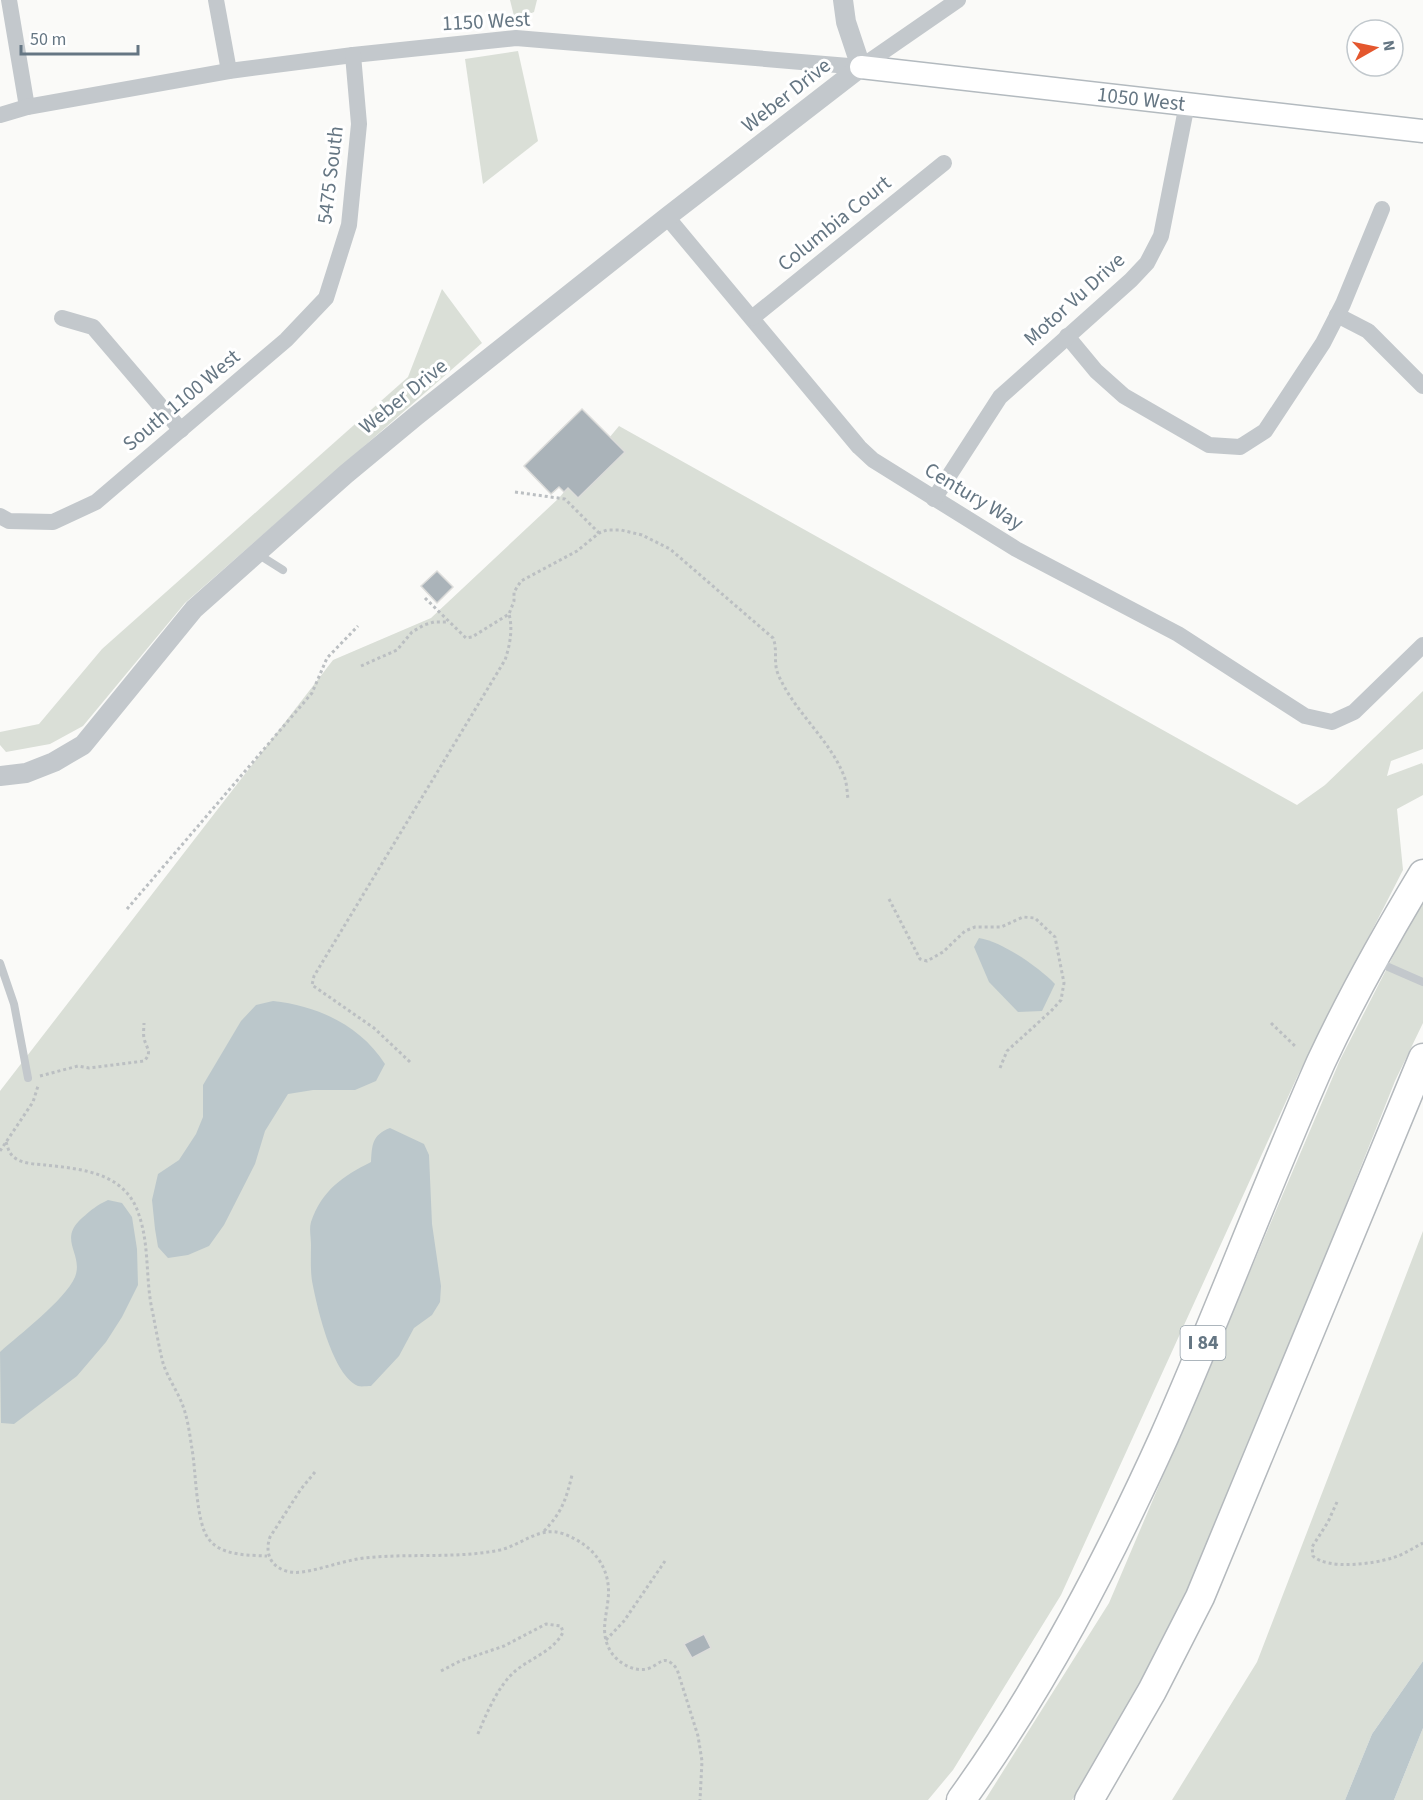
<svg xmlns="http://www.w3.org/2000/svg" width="1423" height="1800" viewBox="0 0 1423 1800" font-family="'Source Sans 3',sans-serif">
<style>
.green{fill:#dadfd7}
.water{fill:#bbc7cb}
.building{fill:#aab3b9;stroke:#dcdcda;stroke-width:1.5}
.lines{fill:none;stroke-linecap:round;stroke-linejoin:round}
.secondary-casing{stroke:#b3babf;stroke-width:25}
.motorway-casing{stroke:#b4b9bd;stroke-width:31}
.path{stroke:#bbbfc2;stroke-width:3;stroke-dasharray:3 3;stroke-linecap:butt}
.service{stroke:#c3c8cc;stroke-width:8}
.minor{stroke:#c3c8cc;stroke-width:16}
.tertiary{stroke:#c3c8cc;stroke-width:20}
.secondary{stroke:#fff;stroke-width:22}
.motorway{stroke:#fff;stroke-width:28}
.labels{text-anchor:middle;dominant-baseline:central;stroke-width:6;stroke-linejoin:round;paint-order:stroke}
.shield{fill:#fff;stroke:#939fa8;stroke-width:1.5}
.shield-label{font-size:20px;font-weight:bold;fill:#657683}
.street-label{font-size:21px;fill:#657683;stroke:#fff}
</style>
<rect width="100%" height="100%" fill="#fafaf8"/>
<!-- green -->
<g class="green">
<polygon points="510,0 537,0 534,12 515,20"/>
<polygon points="518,51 538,141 483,184 465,59"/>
<polygon points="442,289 482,343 185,603 83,726 50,744 6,752 0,745 0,732 39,724 102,649 408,377"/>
<polygon points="619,426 1297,805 1325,785 1423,691 1423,749 1391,761 1387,776 1422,763 1423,765 1423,795 1397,809 1403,870 1298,1075 1061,1595 953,1770 928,1800 0,1800 0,1091 333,660 431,618 559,498"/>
<polygon points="1423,903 1423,1023 1395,1081 1194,1586 1087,1778 1072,1800 985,1800 1109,1603 1340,1060 1407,929"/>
<polygon points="1423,1231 1423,1661 1372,1734 1345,1800 1172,1800 1257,1662"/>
<polygon points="1423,1728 1423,1800 1394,1800"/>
</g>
<!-- water -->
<g class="water">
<path d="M979,938C1003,942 1038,967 1055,984L1042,1011L1018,1012L989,982L974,947Z"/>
<path d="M273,1001C318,1006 360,1025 385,1064L376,1081L355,1090H313L288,1094L265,1131L255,1164L224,1225L209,1246L188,1255L168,1258L158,1247L155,1229L152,1200L158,1174L179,1160L196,1134L203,1117V1085L241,1021L256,1005Z"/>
<path d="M390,1128L424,1144L429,1155L432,1224L441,1286L440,1302L432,1315L414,1328L399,1356L371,1386C367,1386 361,1387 358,1386C333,1375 318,1311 313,1286C310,1273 311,1258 311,1245C311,1237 309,1229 311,1222C322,1190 343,1176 371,1162C372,1145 372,1135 390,1128Z"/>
<path d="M108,1200L122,1203L132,1217L137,1249L138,1285L122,1317L106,1342L77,1376L14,1424L1,1423L0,1352C19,1335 65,1300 75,1277C84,1254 57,1240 82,1218C91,1210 97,1205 108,1200Z"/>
<polygon points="1423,1661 1423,1728 1394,1800 1345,1800 1372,1734"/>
</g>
<!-- building -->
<g class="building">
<polygon points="582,409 625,452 578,498 568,488 564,492 559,487 551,494 524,466"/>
<polygon points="437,571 453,587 437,603 421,586"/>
<polygon points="704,1634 711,1648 692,1658 684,1644"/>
</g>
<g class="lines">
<!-- secondary casing -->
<g class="secondary-casing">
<g id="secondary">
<path id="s1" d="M861,67L1423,131"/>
</g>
</g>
<!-- motorway casing -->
<g class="motorway-casing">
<g id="motorway">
<path d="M961,1800C1042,1688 1107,1563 1164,1437C1219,1313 1266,1186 1321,1062C1351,998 1386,935 1423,874"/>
<polyline points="1089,1800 1152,1691 1200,1597 1423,1058"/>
</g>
</g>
<!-- path -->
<g class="path">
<polyline points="515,492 565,499 599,533"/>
<path d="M425,598L466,638L472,637L509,614L514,601V592L521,581L577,551L599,533L607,530H621L642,535L670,549L773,638C778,650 773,662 778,674C794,712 829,738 844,776C847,783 847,792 848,799"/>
<polyline points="361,666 397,650 412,632 424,625 434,622 448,622"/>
<polyline points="889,899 920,959 927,961 943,952 965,931 975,927 1001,927 1023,917 1035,918 1055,937 1064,983 1061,1000 1051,1011 1007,1051 1000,1068"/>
<polyline points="127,909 312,693 327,658 358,626"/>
<polyline points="1271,1023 1295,1046"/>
<path d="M410,1062L374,1028L312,985L314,976L505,660C510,645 513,629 509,614"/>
<path d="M40,1076L78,1066L89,1068L144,1061C153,1052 146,1048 144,1038C143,1033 144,1028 144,1023"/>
<path d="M6,1142C8,1148 9,1154 15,1158C23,1164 36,1164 45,1165C83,1169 126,1173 139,1215C150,1247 145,1281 153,1314C156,1330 159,1347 163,1363C168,1379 179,1393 184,1409C188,1421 190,1436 192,1449C196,1471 196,1522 208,1538C220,1556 248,1555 267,1556"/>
<polyline points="0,1151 33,1102 38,1086"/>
<path d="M315,1472L301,1489L270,1537C262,1560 279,1575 302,1572C323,1569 342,1561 364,1558C409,1553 455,1559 500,1550C522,1545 540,1525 564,1534C593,1545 612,1568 608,1600C606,1619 600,1634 611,1652C618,1663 634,1672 647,1669C661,1665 663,1652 677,1669L698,1736L702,1761L700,1800"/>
<path d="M1337,1502L1328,1522L1312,1547L1313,1556C1328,1570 1373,1564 1392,1558C1403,1555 1413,1548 1423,1543"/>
<path d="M544,1531C562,1512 566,1500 572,1475"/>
<polyline points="606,1640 624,1621 665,1561"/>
<path d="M441,1671L460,1661L504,1646L546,1624L561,1626L563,1632C554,1652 527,1659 512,1674C496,1690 486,1715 477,1736"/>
</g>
<!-- service -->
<g class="service">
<polyline points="256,553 283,570"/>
<polyline points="1377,962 1423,982"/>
<polyline points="0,963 14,1004 28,1078"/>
</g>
<!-- minor -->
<g class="minor">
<polyline points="9,0 27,107"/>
<polyline points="216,0 229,71"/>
<polyline points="0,115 27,107 229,71 353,55 516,38 861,67 958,0"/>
<polyline points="667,217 859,447 873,460 1016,549 1178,634 1305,716 1332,722 1354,712 1423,645"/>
<polyline points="1337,315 1368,331 1423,386"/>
<polyline points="62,318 93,327 181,430"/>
<polyline points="752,318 944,163"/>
<polyline points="1067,336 1096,371 1124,396 1209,445 1240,447 1265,431 1323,343 1343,304 1382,209"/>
<polyline points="934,499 1000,397 1131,280 1147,263 1161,236 1187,104"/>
<polyline points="0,516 9,521 53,522 96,502 286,340 326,298 349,225 359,124 353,55"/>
</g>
<!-- tertiary -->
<polyline class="tertiary" points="0,776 26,773 54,762 83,745 194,609 346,474 416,416 667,217 861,67 846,22 843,0"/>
<!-- secondary -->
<use href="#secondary" class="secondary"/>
<!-- motorway -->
<use href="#motorway" class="motorway"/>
</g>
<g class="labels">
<!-- shield labels -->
<rect class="shield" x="1180.5" y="1326" width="45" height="34" rx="4.5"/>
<g class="shield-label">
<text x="1203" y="1343">I 84</text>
</g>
<!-- street labels -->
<g class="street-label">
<text transform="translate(486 21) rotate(-3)">1150 West</text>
<text transform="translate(786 95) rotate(-38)">Weber Drive</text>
<text stroke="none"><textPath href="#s1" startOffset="282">1050 West</textPath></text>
<text transform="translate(330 175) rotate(-83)">5475 South</text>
<text transform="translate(834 223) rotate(-39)">Columbia Court</text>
<text transform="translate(1074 299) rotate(-42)">Motor Vu Drive</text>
<text transform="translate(403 396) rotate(-39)">Weber Drive</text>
<text transform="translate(181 400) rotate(-40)">South 1100 West</text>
<text transform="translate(974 496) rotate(31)">Century Way</text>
</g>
</g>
<!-- north arrow -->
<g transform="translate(1375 48) rotate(81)"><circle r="28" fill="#ffffff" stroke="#c1c8cd" stroke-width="1.5"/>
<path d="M0-4.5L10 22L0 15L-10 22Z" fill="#e4572e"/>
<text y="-9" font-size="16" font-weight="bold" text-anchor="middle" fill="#657683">N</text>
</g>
<!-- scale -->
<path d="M21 45v9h117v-9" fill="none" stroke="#657683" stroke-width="3"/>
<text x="30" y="45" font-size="18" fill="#657683" stroke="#ffffff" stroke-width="4.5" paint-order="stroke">50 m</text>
</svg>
